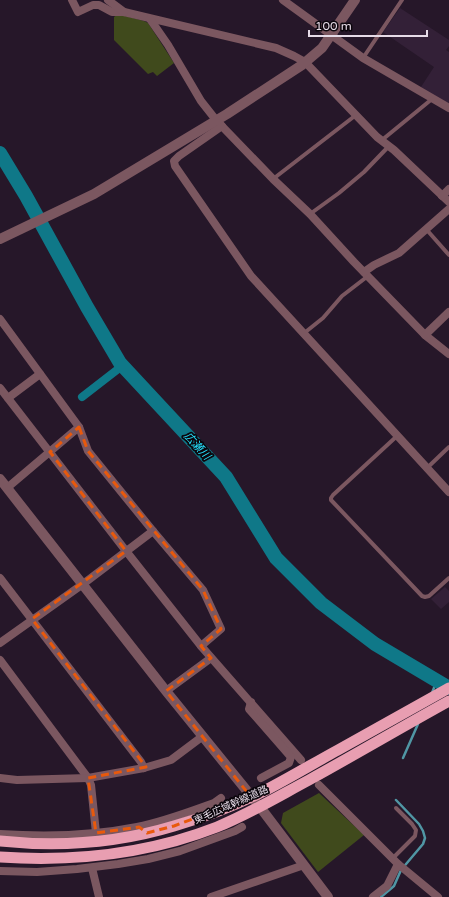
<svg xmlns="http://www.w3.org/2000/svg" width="449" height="897" viewBox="0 0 449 897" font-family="'Varela Round','Noto Sans JP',sans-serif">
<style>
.built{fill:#332037}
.green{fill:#404a1c}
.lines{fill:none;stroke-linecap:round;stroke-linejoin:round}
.stream{stroke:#5096a4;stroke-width:2.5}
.canal{stroke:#0f7888;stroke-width:8}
.river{stroke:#0f7888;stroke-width:14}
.service{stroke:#7b5760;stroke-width:4}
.minor{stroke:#7b5760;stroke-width:8}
.tertiary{stroke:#7b5760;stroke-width:10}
.trunk{stroke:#e89eb1;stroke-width:11}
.marked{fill:none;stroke:#e8590c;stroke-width:3;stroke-dasharray:8 5;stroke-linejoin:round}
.labels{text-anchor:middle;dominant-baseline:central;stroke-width:3.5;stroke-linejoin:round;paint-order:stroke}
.street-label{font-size:10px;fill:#e6dbe7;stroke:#0b060c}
.water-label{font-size:11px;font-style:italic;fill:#25e2fe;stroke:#0b060c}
</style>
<rect width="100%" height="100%" fill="#261729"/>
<!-- built -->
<g class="built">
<polygon points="400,8 449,40 449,46 446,50 449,52 449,105 421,87 434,67 383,32"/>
<polygon points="445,587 449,591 449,602 441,609 431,599"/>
</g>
<!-- green -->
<g class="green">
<polygon points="118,14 144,21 148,23 174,63 157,76 153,72 148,74 114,40 114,17"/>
<polygon points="319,793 364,835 318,872 281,823 283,813"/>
</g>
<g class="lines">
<!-- stream -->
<g class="stream">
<polyline points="432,693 437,680"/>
<polyline points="403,758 418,724"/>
<polyline points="381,897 394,886 401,870 423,844 425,838 423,831 419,824 396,800"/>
</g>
<!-- canal -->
<polyline class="canal" points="82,397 122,366"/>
<!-- river -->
<polyline class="river" points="0,153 26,196 87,307 120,363 226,477 276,558 321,603 375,644 449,688"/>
<!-- service -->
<g class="service">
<polyline points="363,58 402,0"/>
<polyline points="382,140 432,99"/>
<polyline points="273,179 356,115"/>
<polyline points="310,214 339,193 364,172 389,146"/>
<polyline points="426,229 449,255"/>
<polyline points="303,334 323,318 342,296 368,276"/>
<polyline points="397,436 333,495 331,498 331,500 422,596 425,597 429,596 449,578"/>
<polyline points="427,468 449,447"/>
<polyline points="393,858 415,836 416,830 412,824 396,808"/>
</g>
<!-- minor -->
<g class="minor">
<polyline points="72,0 78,12 93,5 99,5 112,12 124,12 276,48 294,56 305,62 377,137 394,150 449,202"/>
<polyline points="108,0 124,12"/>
<polyline points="283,0 363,58 449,108"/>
<polyline points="150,19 168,45 201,101 216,120 273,179 310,214 354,262 425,335 449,354"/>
<polyline points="222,126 179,156 174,161 175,166 251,276 449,492"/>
<polyline points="442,196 449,189"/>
<polyline points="364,272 374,265 399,253 449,209"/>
<polyline points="0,319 79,427 88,451 153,531 203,590 221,629 201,646"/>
<polyline points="425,335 449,312"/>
<polyline points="0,388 126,551 201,646 301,760"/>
<polyline points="8,398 40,374"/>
<polyline points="7,488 79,427"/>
<polyline points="0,578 141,762 144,768"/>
<polyline points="0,643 83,584 153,531"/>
<polyline points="0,660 88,778 91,785 96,833"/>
<polyline points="166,691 211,658"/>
<polyline points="251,702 249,709 291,757 289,763 261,778"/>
<polyline points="0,778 17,780 88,778 144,768 171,760 203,736"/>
<polyline points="319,785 398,864 438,897"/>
<path d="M0,834C46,837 92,836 137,827C163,822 189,812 214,803L221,798"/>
<polyline points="92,868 99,897"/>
<polyline points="0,871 37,872 77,869 118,864 148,859 180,851 235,831 242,827"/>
<polyline points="211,897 304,865"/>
<polyline points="373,897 387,886 398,864"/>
</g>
<!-- tertiary -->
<g class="tertiary">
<polyline points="0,239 94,194 227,114 302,65 322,48 355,0"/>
<polyline points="0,479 166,691 260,807 328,897"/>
</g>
<!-- trunk -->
<g class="trunk">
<path d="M0,841C58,847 118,843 174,826C205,817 237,805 266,790C291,777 314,763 338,750C375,729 412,709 449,688"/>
<path d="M0,857C74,862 148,854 217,827C249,814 279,796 309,780C356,754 402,727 449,701"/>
</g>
</g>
<!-- marked area -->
<path class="marked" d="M79,427L88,451L203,590L221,629L201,646L211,658L166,691L251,797L174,826L147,833L139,827L96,833L88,778L146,767L32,619L126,551L50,452Z"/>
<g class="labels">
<!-- street labels -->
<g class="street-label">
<text transform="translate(231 805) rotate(-24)">東毛広域幹線道路</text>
</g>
<!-- water labels -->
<g class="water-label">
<text transform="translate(197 446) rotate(47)">広瀬川</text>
</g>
</g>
<!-- scale -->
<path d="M309 30v6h118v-6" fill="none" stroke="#e6dbe7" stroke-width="2"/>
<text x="315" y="30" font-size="12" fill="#e6dbe7" stroke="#0b060c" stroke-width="3" paint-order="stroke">100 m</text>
</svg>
